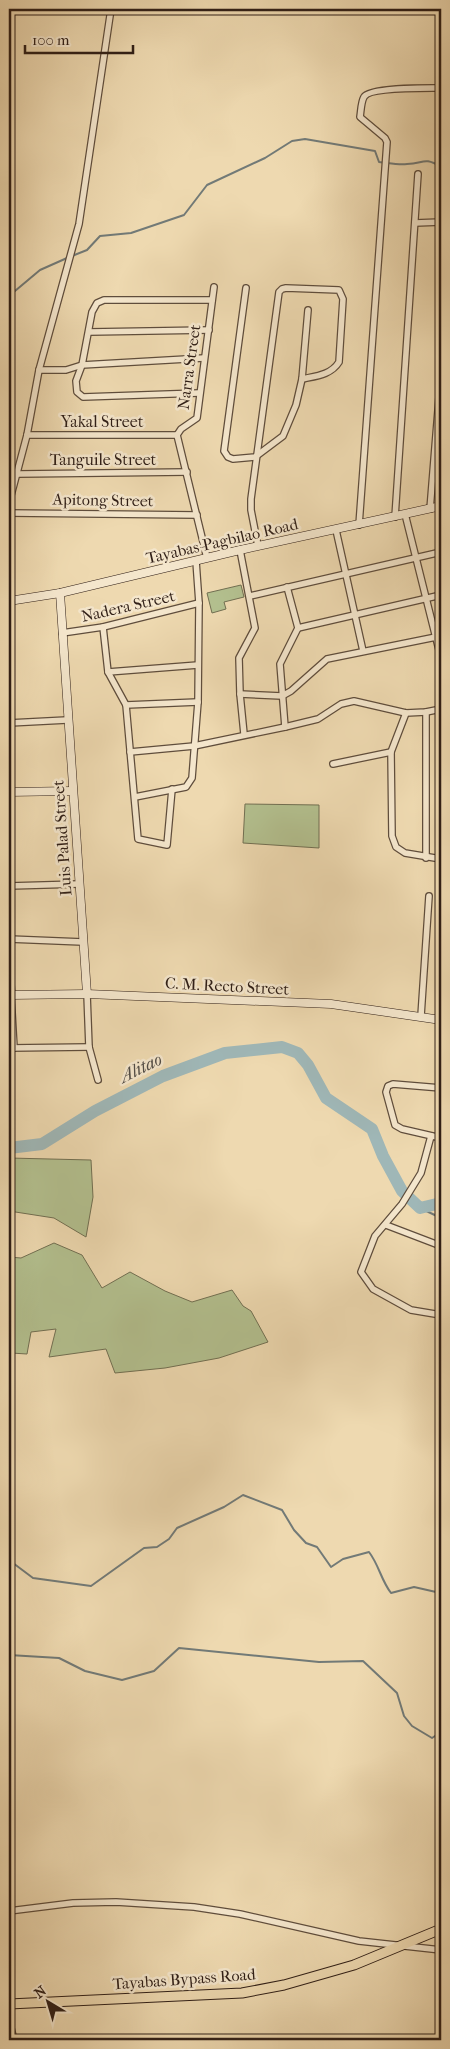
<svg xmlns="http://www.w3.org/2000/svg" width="450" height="2049" viewBox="0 0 450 2049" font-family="'IM FELL French Canon',serif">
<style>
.green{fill:#b3c08f;stroke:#716f52}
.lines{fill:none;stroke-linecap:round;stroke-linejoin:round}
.stream{stroke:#727a77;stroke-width:2}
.river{stroke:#9fb7b7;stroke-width:12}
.minor-casing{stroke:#5f4d3c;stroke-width:8}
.secondary-casing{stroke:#2f1e16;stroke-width:9}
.primary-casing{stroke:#2f1e16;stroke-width:11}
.minor{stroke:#f4e6cc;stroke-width:5.5}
.secondary{stroke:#f4e6cc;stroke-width:8}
.primary{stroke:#eed9b0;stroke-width:9}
.labels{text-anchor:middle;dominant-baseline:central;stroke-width:5;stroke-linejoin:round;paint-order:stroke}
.street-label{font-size:16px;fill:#2f1e16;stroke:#f4e6cc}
.water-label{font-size:18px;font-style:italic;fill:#514c46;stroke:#f4e6cc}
</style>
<rect width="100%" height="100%" fill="#eed9b0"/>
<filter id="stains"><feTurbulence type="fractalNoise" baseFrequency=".004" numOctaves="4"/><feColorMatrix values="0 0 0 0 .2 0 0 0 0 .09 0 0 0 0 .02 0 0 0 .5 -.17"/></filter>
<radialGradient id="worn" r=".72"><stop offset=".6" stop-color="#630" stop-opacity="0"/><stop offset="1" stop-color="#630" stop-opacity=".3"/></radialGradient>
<!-- green -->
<g class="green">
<polygon points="241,585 244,597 224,602 226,609 212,613 207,593"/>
<polygon points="245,804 319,805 319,848 243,843"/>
<polygon points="9,1158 91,1160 93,1197 86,1237 54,1218 9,1211"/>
<polygon points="54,1243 82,1255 102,1288 130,1272 165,1291 192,1302 232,1290 243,1306 251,1311 268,1342 219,1358 165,1368 115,1373 106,1349 49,1357 56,1329 31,1332 27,1354 11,1353 9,1358 9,1257 21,1258"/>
</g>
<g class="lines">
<!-- stream -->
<g class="stream">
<path d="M72,256L87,250L100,236L131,233L184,215L207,185L265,158L292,141L305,139L375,151L379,162C389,163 398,165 407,164C424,164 423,156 441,167"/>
<polyline points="9,296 40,270 67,258"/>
<polyline points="420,1208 441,1218"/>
<path d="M9,1560L33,1578L91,1586L144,1548L157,1547L169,1539L177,1528L224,1507L243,1495L282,1510L294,1530L306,1543L317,1547L331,1567L343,1559L369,1552C379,1565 381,1580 391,1593L414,1587L436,1592L441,1615"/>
<polyline points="9,1655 59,1658 85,1671 122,1680 154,1671 179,1648 319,1662 363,1661 397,1693 404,1716 412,1726 432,1738 441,1732"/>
</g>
<!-- river -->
<polyline class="river" points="9,1148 42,1144 95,1111 163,1076 225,1053 282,1047 298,1053 308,1065 326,1098 372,1129 383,1156 402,1191 420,1208 441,1203"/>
<!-- minor casing -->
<g class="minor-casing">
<g id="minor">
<polyline points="415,223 441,222"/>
<polyline points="246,288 224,451 228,457 233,459 255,457 283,436 296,405 302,379 308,310"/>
<polyline points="89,332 209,330"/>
<polyline points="39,370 66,370 82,365 204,358"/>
<polyline points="199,393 83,397 77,392 76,381 82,365 92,312 97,303 104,300 212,300"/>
<polyline points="27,435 177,435"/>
<polyline points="18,474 187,472"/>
<polyline points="9,503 27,435 39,370 79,224 111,9"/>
<polyline points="430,509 441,373"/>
<polyline points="9,513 197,515"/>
<polyline points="405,514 441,658"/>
<polyline points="395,517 418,174"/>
<path d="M359,525L387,142L385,138L360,117C361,111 361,102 364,97C369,87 429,88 441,88"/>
<polyline points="336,530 363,651"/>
<path d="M258,546L251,510V499L279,292L282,289L286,288L339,290L343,299L339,362C331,375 316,376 302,379"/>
<polyline points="240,550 255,628 239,658 240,694 244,734"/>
<polyline points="207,558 177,435 181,429 197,418 214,287"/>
<polyline points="250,596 441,552"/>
<polyline points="103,627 108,672 126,705 198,702"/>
<polyline points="298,628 441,595"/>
<polyline points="62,633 103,627 199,603"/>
<polyline points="108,672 198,665"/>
<polyline points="240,694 282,696 291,691 327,659 441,636"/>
<polyline points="126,705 138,839 167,845 172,789"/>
<polyline points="406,713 391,752 392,836 396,847 405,853 441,859"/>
<polyline points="9,723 67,720"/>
<polyline points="285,727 280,664 298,628 287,587"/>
<polyline points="130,752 194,746 285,727 318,719 341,704 354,701 406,713 426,712 441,709"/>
<polyline points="333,764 391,752"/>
<polyline points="135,797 186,787 192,778 198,702 199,603 196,561"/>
<polyline points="426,858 426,712"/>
<polyline points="9,886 79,884"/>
<polyline points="9,939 83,942"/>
<polyline points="87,994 89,1047 98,1080"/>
<polyline points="11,995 14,1048"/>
<polyline points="421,1016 429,896"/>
<polyline points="9,1048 89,1047"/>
<polyline points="441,1088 393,1084 388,1086 386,1092 395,1125 402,1129 441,1138"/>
<polyline points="431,1136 421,1173 402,1204 375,1236 361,1272 373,1289 411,1310 441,1315"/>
<polyline points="386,1225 441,1246"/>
<polyline points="9,1911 73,1903 116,1902 194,1907 240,1914 359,1941 441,1950"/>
<polyline points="9,2020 14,2040"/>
</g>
</g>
<!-- secondary casing -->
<g class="secondary-casing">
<g id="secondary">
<polyline points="60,593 87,994"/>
<polyline points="9,601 60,593 240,550 441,506"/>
<polyline points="9,792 72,791"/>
<polyline points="9,955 11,995 87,994 331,1004 441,1020"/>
</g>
</g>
<!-- primary casing -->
<g class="primary-casing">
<polyline id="primary" points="9,2004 242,1993 284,1985 354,1965 441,1929"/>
</g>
<!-- minor -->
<use href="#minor" class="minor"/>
<!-- secondary -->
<use href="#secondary" class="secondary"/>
<!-- primary -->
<use href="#primary" class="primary"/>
</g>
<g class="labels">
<!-- street labels -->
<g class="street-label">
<text transform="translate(189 367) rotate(-82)">Narra Street</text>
<text x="102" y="421">Yakal Street</text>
<text x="103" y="459">Tanguile Street</text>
<text transform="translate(103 500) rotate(1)">Apitong Street</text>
<text transform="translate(222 541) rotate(-13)">Tayabas-Pagbilao Road</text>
<text transform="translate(128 606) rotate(-13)">Nadera Street</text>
<text transform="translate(62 838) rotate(-94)">Luis Palad Street</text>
<text transform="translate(227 986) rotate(3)">C. M. Recto Street</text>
<text transform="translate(184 1979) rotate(-4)">Tayabas Bypass Road</text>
</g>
<!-- water labels -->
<g class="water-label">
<text transform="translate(141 1068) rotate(-26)">Alitao</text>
</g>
</g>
<!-- margin -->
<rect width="450" height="2049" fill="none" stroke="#eed9b0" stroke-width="30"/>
<rect x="10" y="10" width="430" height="2029" fill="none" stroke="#2f1e16" stroke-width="2.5"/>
<rect x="15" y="15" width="420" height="2019" fill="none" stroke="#2f1e16"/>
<!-- north arrow -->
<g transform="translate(48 2002) rotate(322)" stroke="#f4e6cc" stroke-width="4" paint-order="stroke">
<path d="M0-4L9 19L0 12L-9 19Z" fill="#2f1e16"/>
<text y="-8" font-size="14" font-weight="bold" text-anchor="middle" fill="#2f1e16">N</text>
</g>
<!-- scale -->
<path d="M25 45v8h108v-8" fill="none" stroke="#2f1e16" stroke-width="2.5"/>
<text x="32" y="45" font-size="15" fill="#2f1e16" stroke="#f4e6cc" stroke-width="4" paint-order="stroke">100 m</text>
<rect width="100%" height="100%" filter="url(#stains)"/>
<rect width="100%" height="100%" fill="url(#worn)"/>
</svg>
